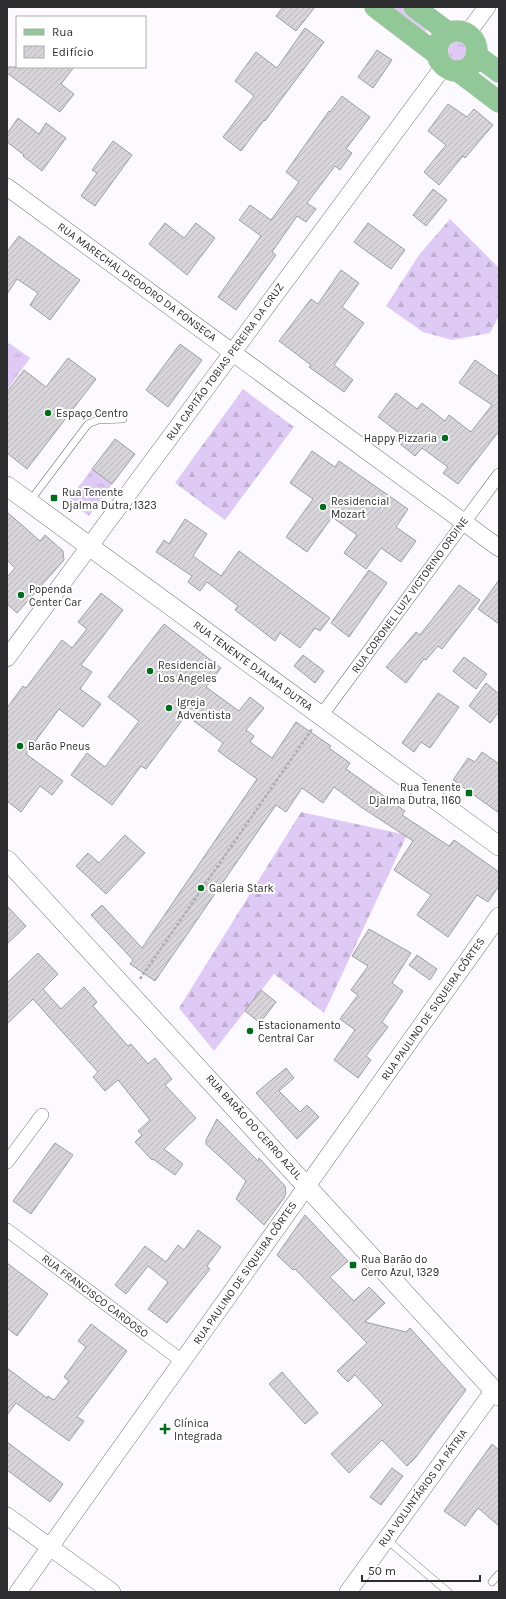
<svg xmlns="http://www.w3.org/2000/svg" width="506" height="1599" viewBox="0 0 506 1599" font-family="Karla,sans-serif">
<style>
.grass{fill:url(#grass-tufts)}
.forest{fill:url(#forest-firs)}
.building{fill:url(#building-hatch);stroke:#a09ea2}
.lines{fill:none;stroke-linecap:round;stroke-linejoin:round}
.service-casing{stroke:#757477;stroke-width:8}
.minor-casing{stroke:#757477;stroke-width:14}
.tertiary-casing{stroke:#757477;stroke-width:18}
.secondary-casing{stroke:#757477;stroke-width:20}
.primary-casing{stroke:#d9d9d9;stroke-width:22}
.path{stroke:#aeacaf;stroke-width:2.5;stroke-dasharray:3 2;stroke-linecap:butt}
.service{stroke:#fff;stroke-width:7}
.minor{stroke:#fff;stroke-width:13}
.tertiary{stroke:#fff;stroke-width:17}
.secondary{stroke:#fff;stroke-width:19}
.primary{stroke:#92c797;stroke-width:21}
.poi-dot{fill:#016d1c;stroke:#fff;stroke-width:1.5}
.labels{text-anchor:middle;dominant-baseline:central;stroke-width:4;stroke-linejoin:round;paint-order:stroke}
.street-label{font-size:11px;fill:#2d2c2e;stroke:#fff}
.poi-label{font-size:11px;fill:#2d2c2e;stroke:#fff;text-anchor:start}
</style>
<defs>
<pattern id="grass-tufts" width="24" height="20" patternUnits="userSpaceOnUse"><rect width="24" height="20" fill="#dfcaf5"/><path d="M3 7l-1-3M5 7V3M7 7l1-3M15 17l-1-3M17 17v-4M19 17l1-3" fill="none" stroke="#c0aed2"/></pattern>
<pattern id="forest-firs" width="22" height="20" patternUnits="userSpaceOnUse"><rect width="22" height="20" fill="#dfcaf5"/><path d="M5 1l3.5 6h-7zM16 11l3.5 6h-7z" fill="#c0aed2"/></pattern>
<pattern id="building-hatch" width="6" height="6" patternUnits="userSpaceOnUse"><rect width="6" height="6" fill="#d7d5d9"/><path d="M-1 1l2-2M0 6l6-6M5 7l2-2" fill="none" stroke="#b9b7bb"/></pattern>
</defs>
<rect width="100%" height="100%" fill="#fcfafe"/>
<!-- grass -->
<g class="grass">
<polygon points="387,7 411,7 431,22 424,35"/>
<polygon points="457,37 466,40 471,49 470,59 463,65 448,64 443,47 448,40"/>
<polygon points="9,343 30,358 7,390 7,345"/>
<polygon points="92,469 112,484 89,516 68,501"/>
</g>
<!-- forest -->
<g class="forest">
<polygon points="450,219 499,268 499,316 490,333 452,340 423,332 386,306 419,255"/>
<polygon points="243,389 294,427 225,520 175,483"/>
<polygon points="301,812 407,835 324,1013 274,974 214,1051 179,1008"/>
</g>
<!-- building -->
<g class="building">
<polygon points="283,7 315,7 296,31 276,16"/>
<polygon points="305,28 324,42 265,121 264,120 241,151 223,137 254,96 235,81 256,52 277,68"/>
<polygon points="377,50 392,60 373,88 358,77"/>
<polygon points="7,67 74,67 61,84 74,94 60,112 7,73"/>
<polygon points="342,96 370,117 346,149 352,153 340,170 335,166 307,203 316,209 306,222 297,216 272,252 276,255 236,310 218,297 261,236 239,220 250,205 271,220 299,182 286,172 329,111 330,112"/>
<polygon points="448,104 467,117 474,109 493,125 465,158 463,156 439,185 424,172 446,145 428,131"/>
<polygon points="18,118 39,134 46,123 66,138 42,171 23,156 24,155 7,142 7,134"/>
<polygon points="113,141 132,155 95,206 81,196 97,173 92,170"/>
<polygon points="433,189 447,200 426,226 413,215"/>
<polygon points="165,223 184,238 196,223 215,238 187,275 149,244"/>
<polygon points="368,223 405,250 391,269 354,242"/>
<polygon points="19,236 80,280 50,320 30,305 38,293 17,279 7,294 7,252"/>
<polygon points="341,270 359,283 342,307 364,323 334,365 353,380 344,392 309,367 311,365 279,341 311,299 318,304"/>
<polygon points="180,344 202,360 168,407 146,390"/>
<polygon points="68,358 96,379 27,469 7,453 7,392 24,370 46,387"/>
<polygon points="475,360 499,377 499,431 458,484 443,473 448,467 422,448 415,456 394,439 399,433 378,417 396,393 417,409 422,403 445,421 449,415 471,432 492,405 459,383"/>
<polygon points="115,439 135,454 112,484 92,469"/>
<polygon points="312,451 335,467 339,461 408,509 396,527 416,541 401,562 381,548 366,569 344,553 357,535 332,517 307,552 286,537 313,499 290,483"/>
<polygon points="7,512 40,541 45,535 63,551 64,560 17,613 7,604 7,577 15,568 7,560"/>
<polygon points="185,519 207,534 193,556 221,576 239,551 330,618 320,631 315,628 300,648 280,633 275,641 235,610 238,606 207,582 200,591 188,582 192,576 156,552 164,540 169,544"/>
<polygon points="369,570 387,583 349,637 331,623"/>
<polygon points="499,580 499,624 478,609"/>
<polygon points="459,585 480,600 442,649 438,646 426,660 424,659 406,683 386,667 416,632 420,635"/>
<polygon points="101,593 123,610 81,665 92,672 80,689 101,704 83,727 59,709 26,754 63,781 52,795 40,786 21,812 7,801 7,708 23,686 26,688 62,640 72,648 87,629 78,622"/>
<polygon points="164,624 221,668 206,687 239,711 250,697 264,708 246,730 254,736 250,742 272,758 296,722 331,746 329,748 350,763 346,769 405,811 402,815 449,846 454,840 499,872 499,886 488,902 477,895 448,937 417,915 431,895 394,870 413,841 361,807 334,787 323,803 302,788 286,812 276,805 155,981 130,964 133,960 91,915 102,905 142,948 257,779 218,751 223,743 186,715 146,769 141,766 112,805 71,775 87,753 105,767 139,721 108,697"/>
<polygon points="303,655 324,671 315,683 294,666"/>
<polygon points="464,657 487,674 476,689 453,671"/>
<polygon points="486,683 499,694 499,712 490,723 469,706"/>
<polygon points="438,693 459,707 430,748 421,742 414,752 402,743"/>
<polygon points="482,752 499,764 499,813 453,780 468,758 475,762"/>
<polygon points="125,835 145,853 106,894 76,866 88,853 99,863"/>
<polygon points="7,906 26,926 7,944"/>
<polygon points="369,929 411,953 392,983 403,991 382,1022 388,1027 366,1056 371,1060 358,1078 334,1060 355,1030 340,1019 358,995 351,990 368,966 352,956"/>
<polygon points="38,953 58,974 43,989 61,1009 84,987 97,1002 93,1006 128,1046 131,1044 148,1064 155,1058 172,1079 165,1085 196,1118 164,1149 183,1164 175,1175 153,1159 152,1160 135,1142 142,1135 138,1131 150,1120 118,1080 105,1091 93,1077 98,1072 33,999 7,1024 7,983"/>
<polygon points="417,955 437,969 430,980 409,965"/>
<polygon points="261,990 276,1002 260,1023 245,1011"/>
<polygon points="286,1068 294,1078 279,1091 300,1112 307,1105 319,1117 297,1139 256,1093"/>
<polygon points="217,1119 258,1161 259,1158 285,1186 286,1193 284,1198 264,1225 236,1199 246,1181 206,1144 206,1140"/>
<polygon points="55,1143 73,1155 31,1214 13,1201"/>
<polygon points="305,1215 348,1261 330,1277 354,1301 369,1287 385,1303 365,1322 406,1332 410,1328 466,1390 416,1457 407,1466 382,1440 349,1473 331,1454 383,1405 355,1375 348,1382 337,1371 367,1343 295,1269 293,1270 277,1255"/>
<polygon points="198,1230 221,1247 207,1266 210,1269 167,1323 148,1309 168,1282 148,1266 126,1294 115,1285 145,1246 166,1262 178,1245 184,1250"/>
<polygon points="7,1263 48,1294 17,1336 7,1328"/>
<polygon points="91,1324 127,1351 77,1417 84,1421 69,1441 16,1403 7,1415 7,1368 47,1398 48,1396 54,1400 69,1381 64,1377 86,1347 78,1341"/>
<polygon points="282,1372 318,1413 305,1424 269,1384"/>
<polygon points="7,1442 63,1484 50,1502 7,1470"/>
<polygon points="492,1444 499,1450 499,1526 478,1508 465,1526 444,1511"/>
<polygon points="392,1468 403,1476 381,1505 370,1497"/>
</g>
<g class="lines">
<!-- service casing -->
<g class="service-casing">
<g id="service">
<polyline points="30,501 88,424 98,420 123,419"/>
<polyline points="386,1539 448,1592"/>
<polyline points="492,1582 499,1574"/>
</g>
</g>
<!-- minor casing -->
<g class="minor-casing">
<g id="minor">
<polyline points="321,716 499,475"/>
<polyline points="7,1162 42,1115"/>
<polyline points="7,1230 182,1361"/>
</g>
</g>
<!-- tertiary casing -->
<g class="tertiary-casing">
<g id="tertiary">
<polyline points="467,34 487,7"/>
<polyline points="7,187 499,548"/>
<polyline points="7,658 444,66"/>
<polyline points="7,1516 112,1592"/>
<polyline points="18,1592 499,916"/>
<polyline points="348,1592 494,1390"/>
</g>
</g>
<!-- secondary casing -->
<g class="secondary-casing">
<g id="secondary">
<polyline points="7,486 499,846"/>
<polyline points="7,860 499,1396"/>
</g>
</g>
<!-- primary casing -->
<g class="primary-casing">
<g id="primary">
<polyline points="375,7 438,55"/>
<polyline points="414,7 449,33"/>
<circle cx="457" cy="51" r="20"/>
<polyline points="476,55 499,72"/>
<polyline points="458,71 499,102"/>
</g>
</g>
<!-- path -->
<polyline class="path" points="140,979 312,729"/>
<!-- service -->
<use href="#service" class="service"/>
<!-- minor -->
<use href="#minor" class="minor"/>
<!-- tertiary -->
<use href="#tertiary" class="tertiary"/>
<!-- secondary -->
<use href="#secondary" class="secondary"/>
<!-- primary -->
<use href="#primary" class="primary"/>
</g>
<!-- markers -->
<g class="poi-dot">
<circle cx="48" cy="413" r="4"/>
<circle cx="445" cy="438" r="4"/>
<rect x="50" y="494" width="8" height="8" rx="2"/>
<circle cx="323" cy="507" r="4"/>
<circle cx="21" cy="595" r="4"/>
<circle cx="150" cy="671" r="4"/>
<circle cx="169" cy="708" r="4"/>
<circle cx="20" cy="746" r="4"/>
<rect x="465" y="789" width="8" height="8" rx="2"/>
<circle cx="201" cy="888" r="4"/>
<circle cx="250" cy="1031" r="4"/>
<rect x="349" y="1261" width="8" height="8" rx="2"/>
<path d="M163 1423h4v4h4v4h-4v4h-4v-4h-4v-4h4z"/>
</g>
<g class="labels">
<!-- street labels -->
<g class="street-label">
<text transform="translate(137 282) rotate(36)">RUA MARECHAL DEODORO DA FONSECA</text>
<text transform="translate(225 362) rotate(-54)">RUA CAPITÃO TOBIAS PEREIRA DA CRUZ</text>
<text transform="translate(410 595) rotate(-54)">RUA CORONEL LUIZ VICTORINO ORDINE</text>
<text transform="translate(253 666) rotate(36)">RUA TENENTE DJALMA DUTRA</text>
<text transform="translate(433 1009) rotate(-55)">RUA PAULINO DE SIQUEIRA CÔRTES</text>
<text transform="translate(254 1127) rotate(48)">RUA BARÃO DO CERRO AZUL</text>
<text transform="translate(245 1273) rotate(-55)">RUA PAULINO DE SIQUEIRA CÔRTES</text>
<text transform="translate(95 1296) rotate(37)">RUA FRANCISCO CARDOSO</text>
<text transform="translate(423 1488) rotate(-54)">RUA VOLUNTÁRIOS DA PÁTRIA</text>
</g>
<!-- poi labels -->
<g class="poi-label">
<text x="56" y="413">Espaço Centro</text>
<text x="437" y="438" text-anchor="end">Happy Pizzaria</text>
<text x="62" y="492">Rua Tenente<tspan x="62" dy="13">Djalma Dutra, 1323</tspan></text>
<text x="331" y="501">Residencial<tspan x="331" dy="13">Mozart</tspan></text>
<text x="29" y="589">Popenda<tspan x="29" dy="13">Center Car</tspan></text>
<text x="158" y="665">Residencial<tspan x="158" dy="13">Los Angeles</tspan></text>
<text x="177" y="702">Igreja<tspan x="177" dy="13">Adventista</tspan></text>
<text x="28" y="746">Barão Pneus</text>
<text x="461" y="787" text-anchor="end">Rua Tenente<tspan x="461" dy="13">Djalma Dutra, 1160</tspan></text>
<text x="209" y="888">Galeria Stark</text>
<text x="258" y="1025">Estacionamento<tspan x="258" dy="13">Central Car</tspan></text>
<text x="361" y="1259">Rua Barão do<tspan x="361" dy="13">Cerro Azul, 1329</tspan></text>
<text x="174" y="1423">Clínica<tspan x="174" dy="13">Integrada</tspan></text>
</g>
</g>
<!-- border -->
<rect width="506" height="1599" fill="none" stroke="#2d2c2e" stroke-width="16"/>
<!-- legend -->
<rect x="16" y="16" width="130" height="52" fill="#ffffff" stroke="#ababab"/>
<rect x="24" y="29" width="20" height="6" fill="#92c797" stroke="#ababab"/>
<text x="52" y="36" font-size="12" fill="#2d2c2e">Rua</text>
<rect x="24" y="46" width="20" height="12" fill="url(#building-hatch)" stroke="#ababab"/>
<text x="52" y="56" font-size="12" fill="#2d2c2e">Edifício</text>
<!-- scale -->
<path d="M362 1575v6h118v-6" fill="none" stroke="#2d2c2e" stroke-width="2"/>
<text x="368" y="1575" font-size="12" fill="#2d2c2e" stroke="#ffffff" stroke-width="3" paint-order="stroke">50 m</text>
</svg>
